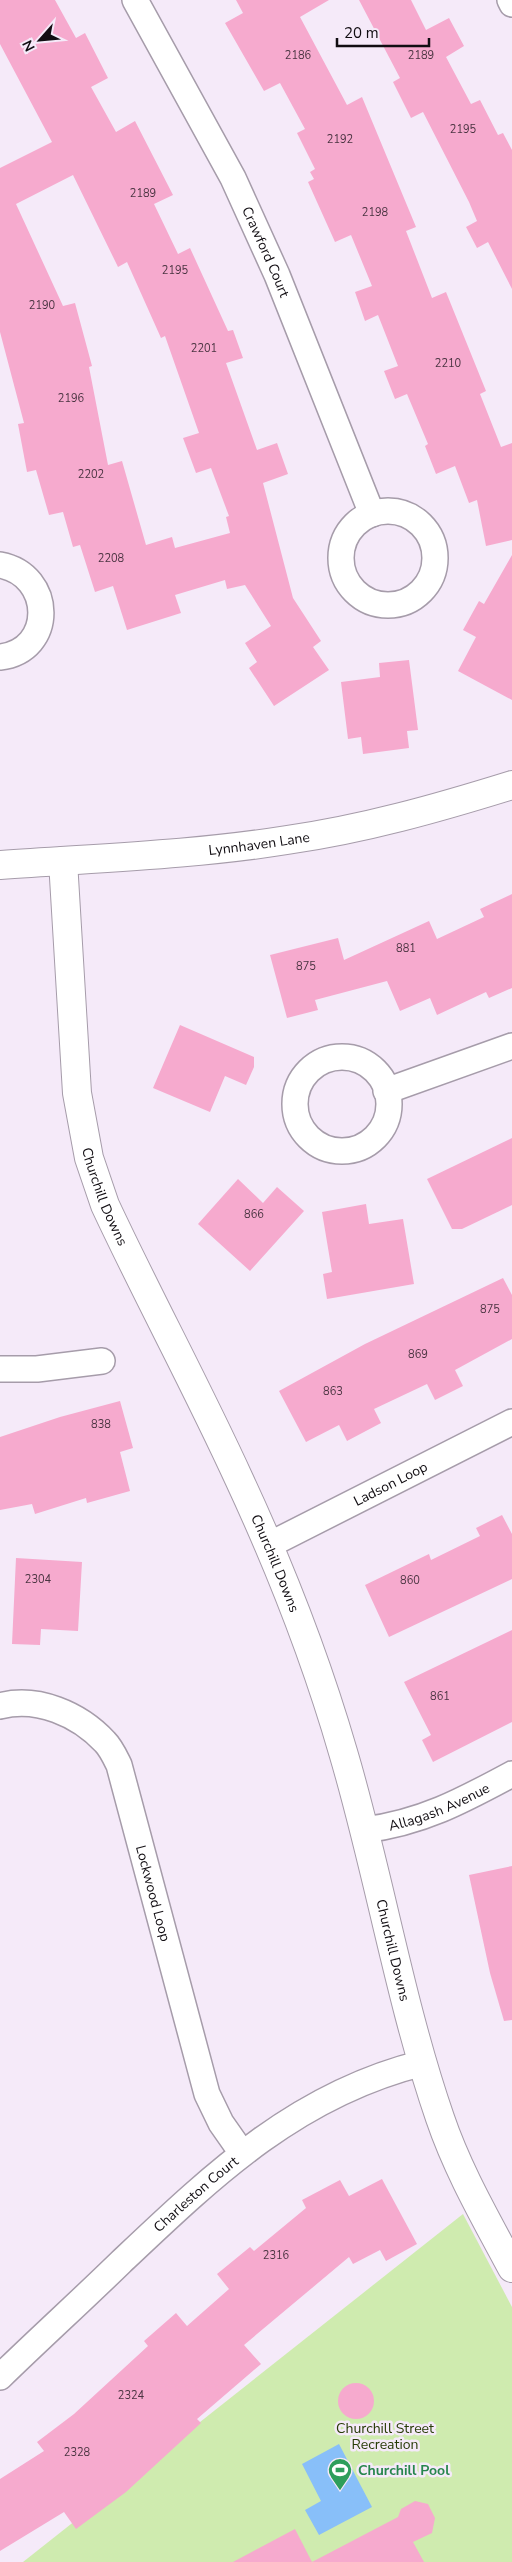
<svg xmlns="http://www.w3.org/2000/svg" width="512" height="2562" viewBox="0 0 512 2562" font-family="'Nunito Sans',sans-serif">
<style>
.green{fill:#cfebaf}
.water{fill:#88bff9}
.building{fill:#f6aace;fill-rule:evenodd}
.lines{fill:none;stroke-linecap:round;stroke-linejoin:round}
.street-casing{stroke:#a69caa;stroke-width:28}
.secondary-casing{stroke:#a69caa;stroke-width:30}
.street{stroke:#fff;stroke-width:25}
.secondary{stroke:#fff;stroke-width:28}
.labels{text-anchor:middle;dominant-baseline:central;stroke-width:5;stroke-linejoin:round;paint-order:stroke}
.number-label{font-size:11px;fill:#4a3441}
.street-label{font-size:14px;fill:#110d12;stroke:#f5eaf9}
.park-label{font-size:14px;fill:#283c07;stroke:#f5eaf9}
.leisure-label{font-size:14px;font-weight:bold;fill:#27864d;stroke:#f5eaf9;text-anchor:start}
</style>
<rect width="100%" height="100%" fill="#f5eaf9"/>
<!-- green -->
<polygon class="green" points="463,2214 512,2307 512,2562 23,2562"/>
<!-- water -->
<polygon class="water" points="339,2444 372,2507 319,2535 305,2510 321,2501 302,2464"/>
<!-- building -->
<g class="building">
<path d="M0,0H55L76,38L85,33L108,78L91,87L116,132L135,121L173,195L154,204L178,254L190,248L228,331L233,330L243,358L226,363L257,450L277,443L288,474L263,483L293,598L321,641L313,647L329,670L274,706L249,668L257,662L245,643L271,626L245,585L227,589L225,580L175,595L181,613L127,630L113,586L95,592L80,545L73,547L63,512L49,515L36,470L27,472L18,424L24,423L0,332V168L52,142L0,44ZM73,175L118,267L127,262L161,338L165,336L199,433L183,438L196,473L211,468L229,516L226,517L230,533L175,548L172,537L146,545L122,461L108,465L89,367L92,366L75,303L63,306L16,204Z"/>
<polygon points="236,0 329,0 300,17 347,105 362,97 416,227 406,231 432,298 446,292 486,391 480,394 501,447 512,443 512,540 486,546 477,500 469,503 455,466 436,474 425,446 428,444 407,394 395,399 384,371 398,366 378,315 365,321 355,292 372,286 351,235 335,242 308,182 314,179 310,172 315,169 297,133 305,129 280,83 264,91 225,23 243,13"/>
<polygon points="359,0 411,0 426,30 449,18 464,46 446,57 471,104 480,100 498,135 503,133 512,150 512,289 488,242 477,248 466,227 477,221 469,202 423,112 411,118 393,82 400,78"/>
<polygon points="512,555 512,700 458,671 476,637 463,630 479,601 484,604"/>
<polygon points="409,660 418,730 407,731 409,748 363,754 361,737 348,739 341,682 380,677 379,663"/>
<polygon points="512,894 512,988 489,998 486,992 437,1015 430,998 400,1011 387,981 315,1000 318,1010 287,1018 270,955 338,938 344,960 429,921 437,939 484,917 480,909"/>
<polygon points="180,1025 254,1057 254,1067 246,1085 225,1076 210,1112 153,1088"/>
<polygon points="512,1138 512,1205 462,1229 452,1229 427,1179"/>
<polygon points="238,1179 263,1203 277,1187 304,1211 250,1271 198,1224"/>
<polygon points="366,1204 369,1224 403,1219 414,1284 327,1299 323,1274 332,1272 322,1212"/>
<polygon points="503,1278 512,1295 512,1339 455,1370 463,1386 435,1400 427,1384 374,1409 381,1423 347,1441 339,1425 306,1442 279,1391 365,1344"/>
<polygon points="120,1401 133,1448 120,1452 130,1491 87,1503 86,1498 35,1514 32,1504 0,1510 0,1437 60,1417"/>
<polygon points="502,1515 512,1534 512,1579 389,1637 365,1585 429,1554 431,1560 480,1536 476,1528"/>
<polygon points="16,1558 82,1562 78,1631 41,1629 40,1645 12,1644"/>
<polygon points="512,1630 512,1722 433,1762 422,1740 431,1735 404,1682"/>
<polygon points="512,1866 512,2020 504,2021 490,1973 469,1875"/>
<polygon points="382,2179 417,2244 386,2261 380,2250 353,2264 349,2257 244,2345 261,2364 197,2419 201,2423 126,2492 76,2529 64,2512 0,2551 0,2479 44,2451 37,2442 74,2414 148,2346 144,2341 176,2313 187,2326 229,2289 217,2274 250,2247 254,2251 306,2208 302,2200 340,2180 349,2196"/>
<circle cx="356" cy="2401" r="18"/>
<polygon points="415,2501 428,2504 435,2518 432,2533 413,2542 424,2562 312,2562 398,2517 401,2509"/>
<polygon points="295,2529 312,2562 233,2562"/>
</g>
<g class="lines">
<!-- street casing -->
<g class="street-casing">
<g id="street">
<path id="s1" d="M135,0L233,178L277,275L372,514"/>
<polyline points="510,0 512,4"/>
<circle cx="388" cy="558" r="47"/>
<path d="M0,565C54,575 55,651 0,657"/>
<circle cx="342" cy="1104" r="47"/>
<polyline points="386,1091 512,1046"/>
<polyline points="0,1369 37,1369 102,1361"/>
<path id="s2" d="M269,1545L512,1422"/>
<path id="s3" d="M0,1706C37,1696 79,1714 105,1742C111,1748 115,1757 119,1765L207,2094L221,2123L242,2153"/>
<path id="s4" d="M364,1830C421,1823 462,1801 512,1774"/>
<path id="s5" d="M0,2377C40,2338 81,2301 121,2262C213,2175 297,2094 423,2063"/>
</g>
</g>
<!-- secondary casing -->
<g class="secondary-casing">
<g id="secondary">
<path id="s6" d="M63,861L77,1093L89,1158L105,1205C148,1297 197,1387 239,1479C280,1567 316,1659 343,1752C379,1873 399,1999 440,2118C458,2171 486,2219 512,2268"/>
<path id="s7" d="M0,865C95,858 193,855 287,840C364,829 438,808 512,785"/>
</g>
</g>
<!-- street -->
<use href="#street" class="street"/>
<!-- secondary -->
<use href="#secondary" class="secondary"/>
</g>
<!-- icons -->
<defs>
<g id="stadium-pin" transform="scale(1.25)"><path d="M0 17L-7.5 6A9.5 9.5 0 1 1 7.5 6Z" fill="#2e9e5b" stroke="#f5eaf9"/><path d="M0-5a6.5 5 0 1 0 0 10a6.5 5 0 1 0 0-10ZM-3.5-1.8h7v3.6h-7Z" fill="#fff"/></g>
</defs>
<g fill-rule="evenodd">
<use href="#stadium-pin" x="340" y="2470"/>
</g>
<g class="labels">
<!-- number labels -->
<g class="number-label">
<text x="298" y="55">2186</text>
<text x="421" y="55">2189</text>
<text x="463" y="129">2195</text>
<text x="340" y="139">2192</text>
<text x="143" y="193">2189</text>
<text x="375" y="212">2198</text>
<text x="175" y="270">2195</text>
<text x="42" y="305">2190</text>
<text x="204" y="348">2201</text>
<text x="448" y="363">2210</text>
<text x="71" y="398">2196</text>
<text x="91" y="474">2202</text>
<text x="111" y="558">2208</text>
<text x="406" y="948">881</text>
<text x="306" y="966">875</text>
<text x="254" y="1214">866</text>
<text x="490" y="1309">875</text>
<text x="418" y="1354">869</text>
<text x="333" y="1391">863</text>
<text x="101" y="1424">838</text>
<text x="38" y="1579">2304</text>
<text x="410" y="1580">860</text>
<text x="440" y="1696">861</text>
<text x="276" y="2255">2316</text>
<text x="131" y="2395">2324</text>
<text x="77" y="2452">2328</text>
</g>
<!-- street labels -->
<g class="street-label">
<text stroke="none"><textPath href="#s1" startOffset="284">Crawford Court</textPath></text>
<text stroke="none"><textPath href="#s7" startOffset="260">Lynnhaven Lane</textPath></text>
<text stroke="none"><textPath href="#s6" startOffset="340">Churchill Downs</textPath></text>
<text stroke="none"><textPath href="#s2" startOffset="136">Ladson Loop</textPath></text>
<text stroke="none"><textPath href="#s6" startOffset="745">Churchill Downs</textPath></text>
<text stroke="none"><textPath href="#s4" startOffset="79">Allagash Avenue</textPath></text>
<text stroke="none"><textPath href="#s3" startOffset="276">Lockwood Loop</textPath></text>
<text stroke="none"><textPath href="#s6" startOffset="1150">Churchill Downs</textPath></text>
<text stroke="none"><textPath href="#s5" startOffset="268">Charleston Court</textPath></text>
</g>
<!-- park labels -->
<g class="park-label">
<text x="385" y="2428">Churchill Street<tspan x="385" dy="16">Recreation</tspan></text>
</g>
<!-- leisure labels -->
<g class="leisure-label">
<text x="358" y="2470">Churchill Pool</text>
</g>
</g>
<!-- north arrow -->
<g transform="translate(40 40) rotate(243)" stroke="#f5eaf9" stroke-width="4" paint-order="stroke">
<path d="M0-4L9 19L0 12L-9 19Z" fill="#110d12"/>
<text y="-8" font-size="14" font-weight="bold" text-anchor="middle" fill="#110d12">N</text>
</g>
<!-- scale -->
<path d="M337 38v8h92v-8" fill="none" stroke="#110d12" stroke-width="2.5"/>
<text x="344" y="38" font-size="15" fill="#110d12" stroke="#f5eaf9" stroke-width="4" paint-order="stroke">20 m</text>
</svg>
